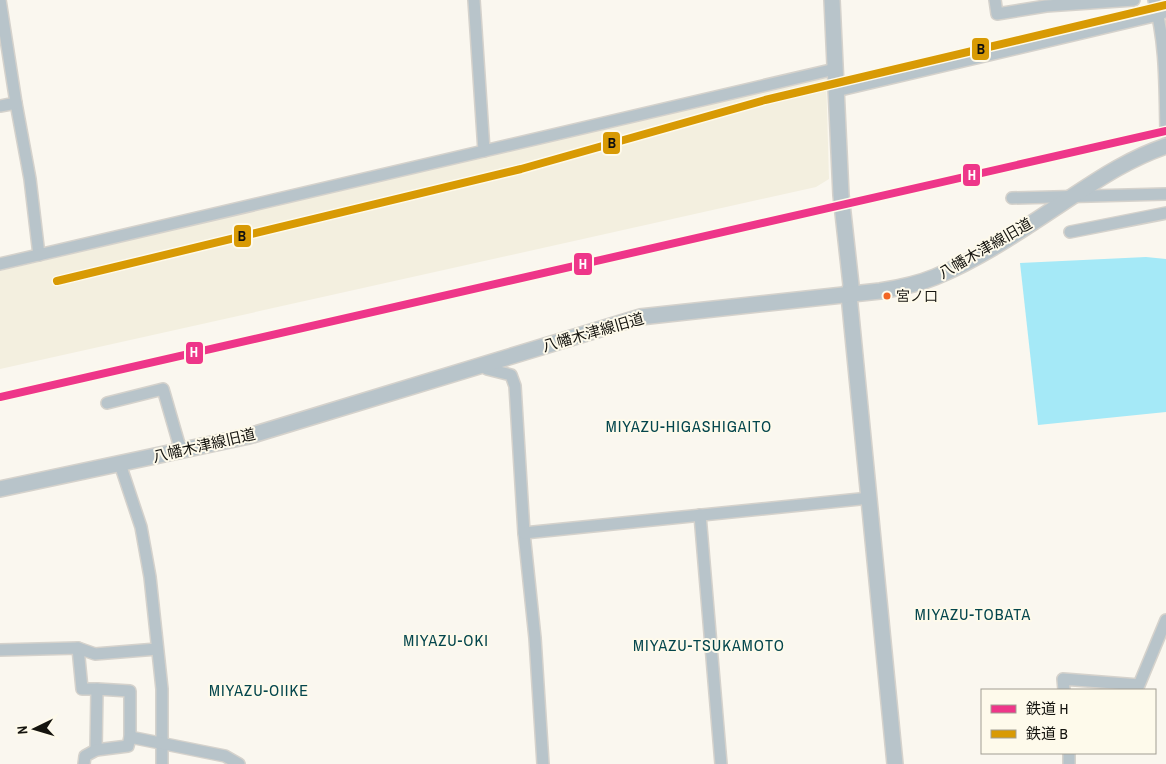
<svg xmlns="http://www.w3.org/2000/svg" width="1166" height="764" viewBox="0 0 1166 764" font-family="'Archivo Narrow','Noto Sans JP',sans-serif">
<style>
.built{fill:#f3efdf}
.water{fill:#a5e9f7}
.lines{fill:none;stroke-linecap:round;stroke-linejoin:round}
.minor-casing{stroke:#d5d2cc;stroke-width:14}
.tertiary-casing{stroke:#d5d2cc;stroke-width:18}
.minor{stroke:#b8c4ca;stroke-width:11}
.tertiary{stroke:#b8c4ca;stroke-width:15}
.rail-1-casing{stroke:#fefaeb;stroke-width:11}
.rail-2-casing{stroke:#fefaeb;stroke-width:11}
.rail-1{stroke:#ee3689;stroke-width:8}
.rail-2{stroke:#d89a04;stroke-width:8}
.bus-dot{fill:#f26522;stroke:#fefaeb;stroke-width:2}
.labels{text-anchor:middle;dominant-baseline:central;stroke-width:4;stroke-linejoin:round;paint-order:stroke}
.bus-label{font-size:14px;fill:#15140f;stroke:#fefaeb;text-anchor:start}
.street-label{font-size:15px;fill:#15140f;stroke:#fefaeb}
.neighbourhood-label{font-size:16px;letter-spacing:1px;fill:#04464d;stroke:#fefaeb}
.line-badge{stroke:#fefaeb;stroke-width:2}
.badge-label{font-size:14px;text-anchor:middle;font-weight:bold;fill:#fff}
.pale-badge-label{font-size:14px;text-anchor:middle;font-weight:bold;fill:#111}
</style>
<rect width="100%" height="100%" fill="#faf7ef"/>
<!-- built -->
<polygon class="built" points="826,75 829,179 816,187 0,369 0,271"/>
<!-- water -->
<polygon class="water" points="1146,257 1166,259 1166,412 1038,425 1020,263"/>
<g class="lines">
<!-- minor casing -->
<g class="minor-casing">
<g id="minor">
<polyline points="474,0 484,151"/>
<polyline points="995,0 997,14 1046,6 1134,0"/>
<path d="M1154,0C1166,42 1165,88 1166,132"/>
<polyline points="836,91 1158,15 1166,11"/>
<polyline points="16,103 30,179 39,255"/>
<polyline points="0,106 16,103 0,0"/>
<polyline points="1012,198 1166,194"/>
<polyline points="1070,232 1166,213"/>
<polyline points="0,264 835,69"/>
<polyline points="483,364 487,369 511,375 515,386 524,533 535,638 543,764"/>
<polyline points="107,403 163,389 181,451"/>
<polyline points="120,464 141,527 150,577 162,689 162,764"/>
<polyline points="700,515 721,764"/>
<polyline points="524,533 870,498"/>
<polyline points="78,648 82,689 97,689"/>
<polyline points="0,650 78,648 95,654 157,649"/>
<polyline points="1064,690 1063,679 1139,685 1166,620"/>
<polyline points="96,750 97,689 130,691 130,737"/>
<polyline points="1069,753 1069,764"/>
<polyline points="84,764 85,756 96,750 128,746 130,737 225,756 239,764"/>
</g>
</g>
<!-- tertiary casing -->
<g class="tertiary-casing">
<g id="tertiary">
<polyline points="832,0 841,195 851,285 849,295 895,764"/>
<path d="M0,489L249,436L640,317L880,291C899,288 918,284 935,277C984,257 1029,225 1073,196C1103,176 1131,158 1166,146"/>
</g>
</g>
<!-- minor -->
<use href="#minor" class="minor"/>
<!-- tertiary -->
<use href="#tertiary" class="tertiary"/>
<!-- rail-1 casing -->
<g class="rail-1-casing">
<polyline id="rail-1" points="0,397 1166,131"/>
</g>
<!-- rail-2 casing -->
<g class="rail-2-casing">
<polyline id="rail-2" points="57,281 521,169 765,100 1166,5"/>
</g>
<!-- rail-1 -->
<use href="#rail-1" class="rail-1"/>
<!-- rail-2 -->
<use href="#rail-2" class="rail-2"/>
</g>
<!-- markers -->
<circle class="bus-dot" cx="887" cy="296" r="4.5"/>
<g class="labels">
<!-- bus labels -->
<g class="bus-label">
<text x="896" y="296">宮ノ口</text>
</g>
<!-- street labels -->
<g class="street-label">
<text transform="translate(985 248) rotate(-30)">八幡木津線旧道</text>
<text transform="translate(593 332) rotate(-16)">八幡木津線旧道</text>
<text transform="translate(204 445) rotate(-13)">八幡木津線旧道</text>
</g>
<!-- neighbourhood labels -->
<g class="neighbourhood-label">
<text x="689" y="426">MIYAZU-HIGASHIGAITO</text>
<text x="973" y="614">MIYAZU-TOBATA</text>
<text x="446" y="640">MIYAZU-OKI</text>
<text x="709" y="645">MIYAZU-TSUKAMOTO</text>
<text x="259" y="690">MIYAZU-OIIKE</text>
</g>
</g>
<g class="line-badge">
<rect x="971" y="37" width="19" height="24" rx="5" fill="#d89a04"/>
<rect x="602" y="131" width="19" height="24" rx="5" fill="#d89a04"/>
<rect x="962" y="163" width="19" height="24" rx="5" fill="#ee3689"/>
<rect x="233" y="224" width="19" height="24" rx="5" fill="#d89a04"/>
<rect x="573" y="252" width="20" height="24" rx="5" fill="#ee3689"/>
<rect x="185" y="341" width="19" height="24" rx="5" fill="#ee3689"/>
</g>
<g class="badge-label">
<text x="972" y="180">H</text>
<text x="583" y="269">H</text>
<text x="194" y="357">H</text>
</g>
<g class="pale-badge-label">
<text x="981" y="54">B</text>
<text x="612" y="148">B</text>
<text x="242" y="241">B</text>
</g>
<!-- legend -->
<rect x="981" y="689" width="175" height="65" fill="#fefaeb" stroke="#a19e93"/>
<rect x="991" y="705" width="25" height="8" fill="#ee3689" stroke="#a19e93"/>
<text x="1026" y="714" font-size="15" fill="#15140f">鉄道 H</text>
<rect x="991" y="730" width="25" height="8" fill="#d89a04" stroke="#a19e93"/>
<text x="1026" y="739" font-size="15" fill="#15140f">鉄道 B</text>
<!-- north arrow -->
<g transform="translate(35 729) rotate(265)" stroke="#fefaeb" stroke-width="4" paint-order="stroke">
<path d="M0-4L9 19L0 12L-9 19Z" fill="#15140f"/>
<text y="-8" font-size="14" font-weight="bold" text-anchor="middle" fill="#15140f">N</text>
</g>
</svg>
